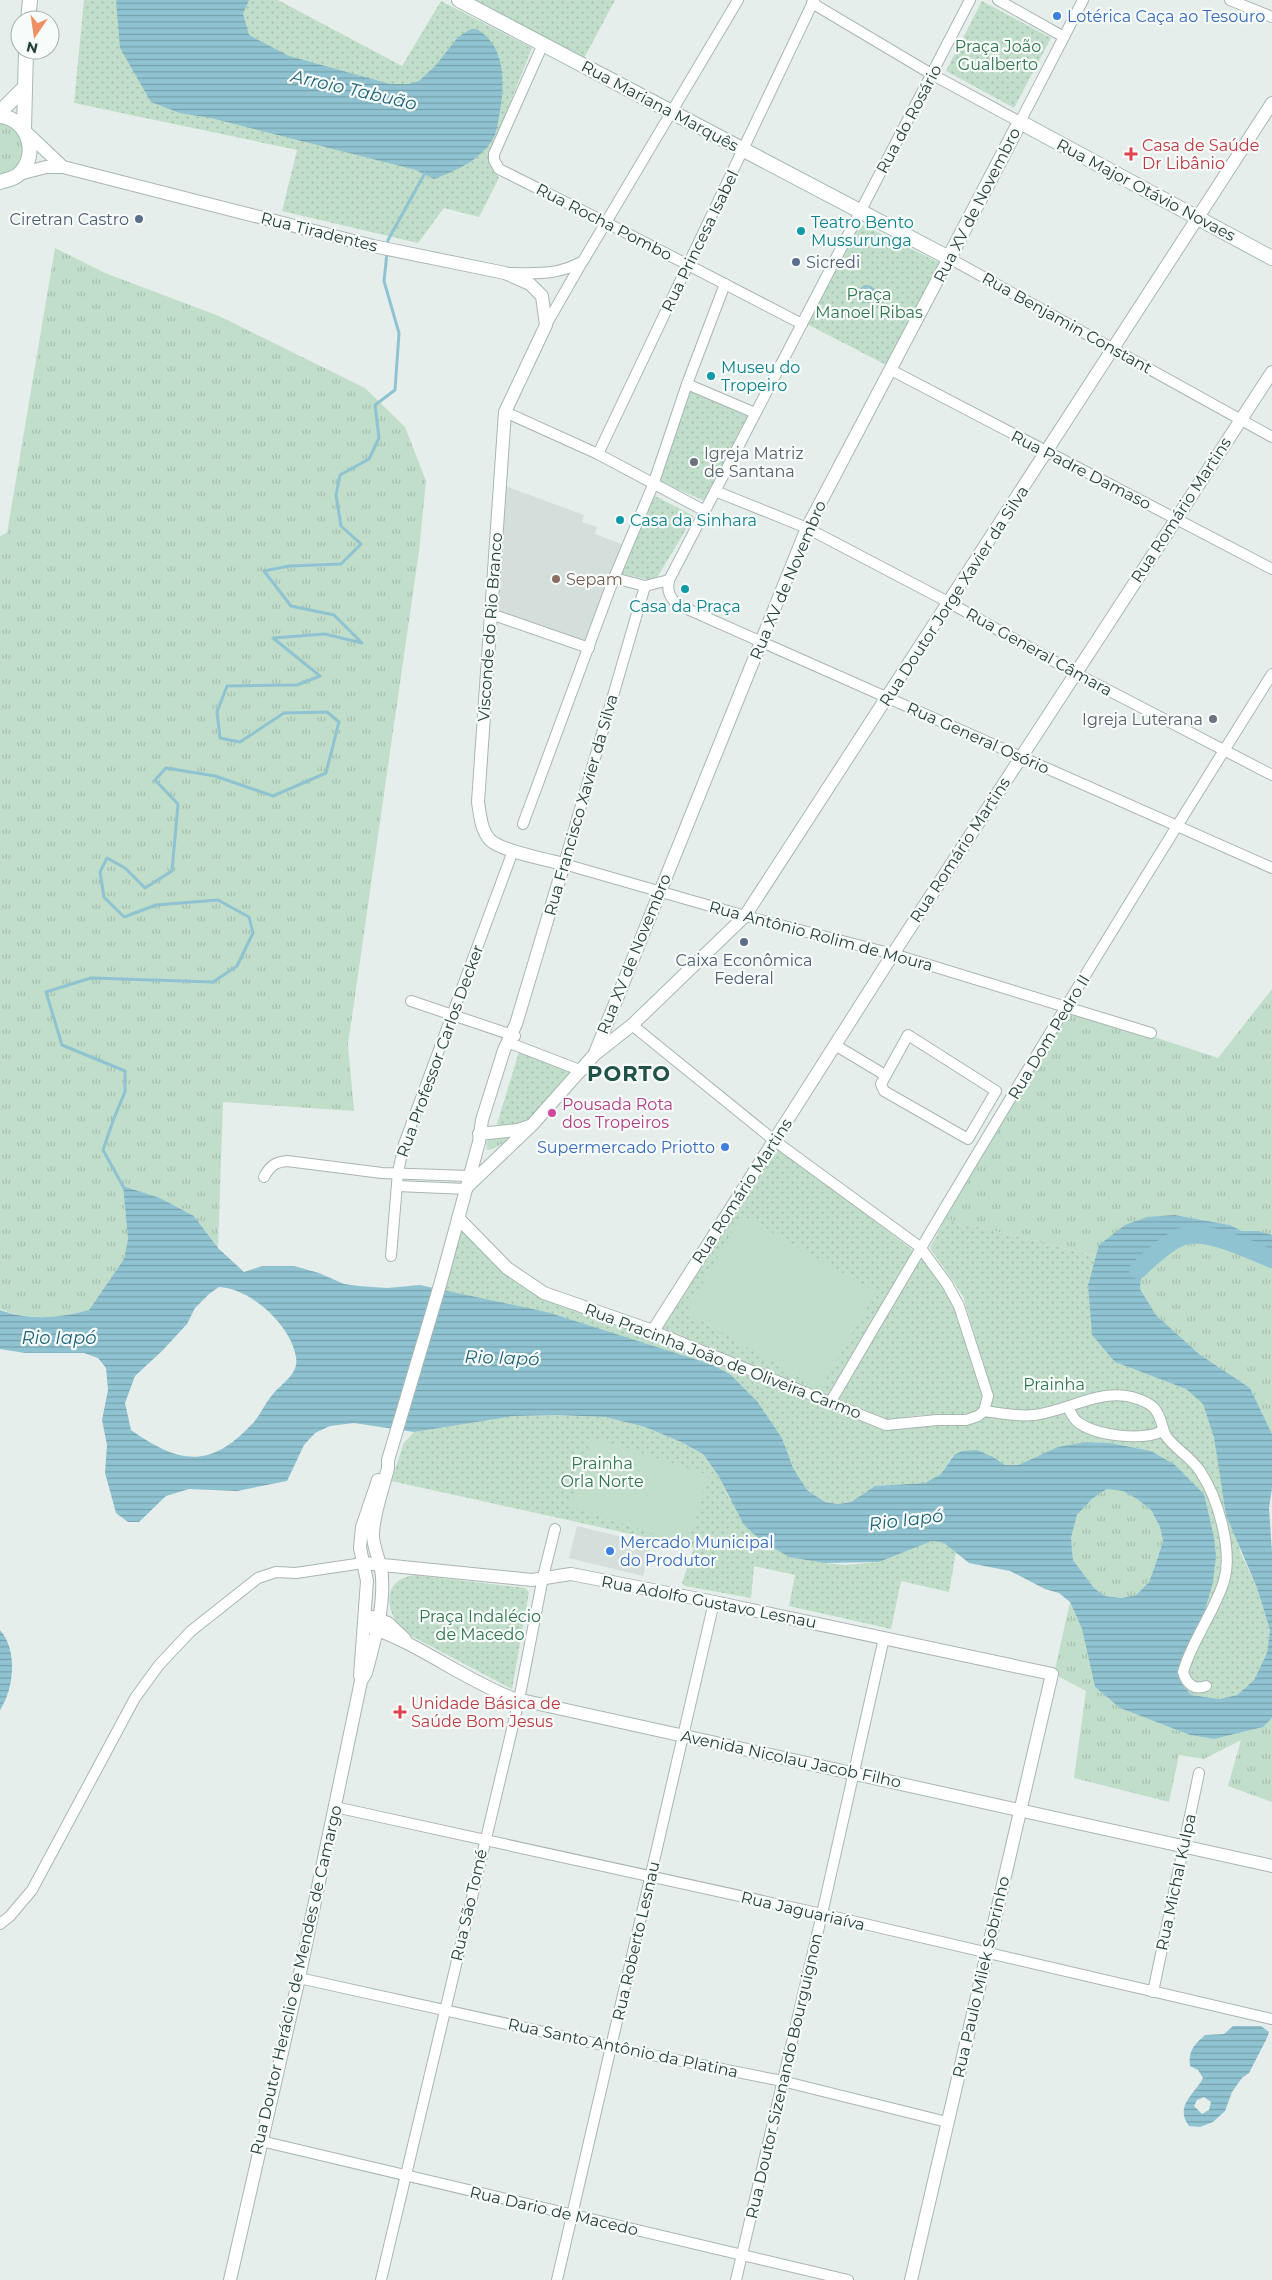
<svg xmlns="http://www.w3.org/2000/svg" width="1272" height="2280" viewBox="0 0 1272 2280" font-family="Montserrat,sans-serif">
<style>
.built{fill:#d4deda}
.grass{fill:url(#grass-tufts)}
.park{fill:url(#park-dots)}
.garden{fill:#c0deca}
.water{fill:url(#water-rules);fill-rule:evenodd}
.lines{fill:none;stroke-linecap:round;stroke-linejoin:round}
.stream{stroke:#90c3d1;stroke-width:3}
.river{stroke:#90c3d1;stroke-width:18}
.minor-casing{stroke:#a8b6b3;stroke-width:12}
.tertiary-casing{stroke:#a8b6b3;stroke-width:14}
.secondary-casing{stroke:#a4bab4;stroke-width:16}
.minor{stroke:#fff;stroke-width:10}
.tertiary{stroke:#fff;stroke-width:12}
.secondary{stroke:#fff;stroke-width:14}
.shop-dot{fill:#3f7fe0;stroke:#f7fbf9;stroke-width:2}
.health-dot{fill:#e0444e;stroke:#f7fbf9;stroke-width:2}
.service-dot{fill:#5c6f8a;stroke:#f7fbf9;stroke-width:2}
.culture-dot{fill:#0f9aa8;stroke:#f7fbf9;stroke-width:2}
.worship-dot{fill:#6b7280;stroke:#f7fbf9;stroke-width:2}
.education-dot{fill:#8d6e63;stroke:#f7fbf9;stroke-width:2}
.hotel-dot{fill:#d1479c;stroke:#f7fbf9;stroke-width:2}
.labels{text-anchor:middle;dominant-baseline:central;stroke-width:4.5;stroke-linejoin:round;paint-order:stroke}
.shop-label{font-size:16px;fill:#366cbe;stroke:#f7fbf9;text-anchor:start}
.park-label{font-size:16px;fill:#307650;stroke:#f7fbf9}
.street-label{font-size:16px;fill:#25403b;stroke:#f7fbf9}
.health-label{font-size:16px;fill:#be3a42;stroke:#f7fbf9;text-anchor:start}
.service-label{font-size:16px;fill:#4e5e75;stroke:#f7fbf9;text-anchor:end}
.culture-label{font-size:16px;fill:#0d838f;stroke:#f7fbf9;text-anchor:start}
.worship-label{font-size:16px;fill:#5b616d;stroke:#f7fbf9;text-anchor:start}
.education-label{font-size:16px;fill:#785e54;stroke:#f7fbf9;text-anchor:start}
.hotel-label{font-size:16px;fill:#b23c85;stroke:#f7fbf9;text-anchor:start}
.water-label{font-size:18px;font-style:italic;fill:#20667b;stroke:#f7fbf9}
.district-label{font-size:21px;font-weight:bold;letter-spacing:1px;fill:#215249;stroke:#f7fbf9}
</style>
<defs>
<pattern id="grass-tufts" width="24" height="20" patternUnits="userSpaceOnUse" patternTransform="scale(1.25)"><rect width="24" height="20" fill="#c0deca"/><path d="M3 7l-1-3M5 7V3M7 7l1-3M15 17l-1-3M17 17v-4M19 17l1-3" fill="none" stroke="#a5c0ae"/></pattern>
<pattern id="park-dots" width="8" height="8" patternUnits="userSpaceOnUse" patternTransform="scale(1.25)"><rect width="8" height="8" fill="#c0deca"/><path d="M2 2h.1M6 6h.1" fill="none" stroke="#a5c0ae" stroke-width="1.8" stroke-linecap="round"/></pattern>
<pattern id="water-rules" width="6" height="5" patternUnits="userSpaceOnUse" patternTransform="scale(1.25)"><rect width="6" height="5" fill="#90c3d1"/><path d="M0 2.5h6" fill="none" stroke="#75a0ab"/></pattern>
</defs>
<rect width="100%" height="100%" fill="#e6eeeb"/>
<!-- built -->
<g class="built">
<polygon points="505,486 584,515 582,522 597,527 595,534 624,545 588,642 497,612"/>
<polygon points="577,1526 651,1544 643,1576 569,1558"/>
</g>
<!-- grass -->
<g class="grass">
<path d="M0,118H5L27,143C21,164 20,167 0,175Z"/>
<path d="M55,248L105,273L219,316L365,388L405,427L426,481L419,551L348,1044L354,1111L223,1102L218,1248L194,1216L160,1198L123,1186L128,1239L124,1259L89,1310C58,1318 31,1321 0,1309V536L7,533Z"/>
<polygon points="1272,989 1272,1235 1259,1231 1242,1231 1230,1225 1176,1215 1100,1245 1096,1256 945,1219 1060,1006 1218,1058"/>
<polygon points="500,1137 511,1138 493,1149 487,1150 486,1142 491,1139"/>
<path d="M1183,1236C1224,1236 1239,1245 1272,1267V1434L1250,1388L1199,1354L1156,1315L1140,1289L1142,1271L1153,1256Z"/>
<polygon points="1107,1489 1123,1491 1137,1499 1151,1510 1160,1527 1163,1541 1157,1560 1149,1582 1136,1595 1121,1598 1105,1596 1094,1588 1073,1560 1071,1538 1077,1515 1093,1498"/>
<polygon points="1070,1602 1082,1629 1095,1687 1120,1708 1190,1735 1214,1739 1262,1727 1272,1718 1272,1802 1228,1786 1241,1740 1204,1759 1179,1755 1169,1802 1074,1778 1086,1691 1054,1674"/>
</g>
<!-- park -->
<g class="park">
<polygon points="84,0 278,0 402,66 441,1 532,48 488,158 499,178 479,217 444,208 418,243 282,211 297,150 74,103"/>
<polygon points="465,0 615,0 582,62"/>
<polygon points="982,1 1051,38 1014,108 946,71"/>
<polygon points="859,223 940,263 890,367 805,323"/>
<polygon points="689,387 750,414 705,501 656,480"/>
<polygon points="651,494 694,516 655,581 622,574"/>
<polygon points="519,1052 576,1071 521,1128 509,1129 497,1124"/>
<polygon points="776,1144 920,1256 951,1299 982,1393 980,1408 975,1414 963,1417 921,1415 888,1420 876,1417 659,1330"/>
<polygon points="945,1219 1096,1256 1088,1285 1115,1362 1186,1389 1203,1403 1214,1438 1220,1475 1241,1554 1257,1588 1270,1630 1267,1653 1254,1680 1237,1695 1219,1699 1192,1695 1185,1688 1180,1678 1181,1659 1205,1610 1214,1537 1204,1494 1174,1464 1151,1451 1110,1443 1086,1442 1035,1457 1018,1465 1005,1465 993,1457 953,1455 941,1474 925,1483 875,1486 851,1502 838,1504 825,1502 807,1490 793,1468 782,1438 757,1401 731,1375 547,1312 442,1291 459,1227 504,1270 885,1426 984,1413 992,1393 963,1296 930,1248"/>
<polygon points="556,1415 605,1417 645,1427 681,1442 703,1454 718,1475 730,1500 825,1563 845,1565 879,1562 932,1541 944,1543 956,1552 949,1592 901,1581 891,1629 789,1606 795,1575 754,1566 751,1598 685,1586 682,1583 694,1548 391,1481 404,1443 414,1432 514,1416"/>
<path d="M415,1575L525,1588L529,1592L512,1689L402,1631C385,1609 381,1580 415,1575Z"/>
</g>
<!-- garden -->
<g class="garden">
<polygon points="742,1215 876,1292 820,1389 686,1312"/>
<polygon points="592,1437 709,1475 687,1544 569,1506"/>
</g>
<!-- water -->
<g class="water">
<path d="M116,0H249L243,14L249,35L289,56L390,84H408L419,81L436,65L458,37L471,29H476C507,45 505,87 499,116C498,121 497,129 495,135C483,159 458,170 434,179L416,170L211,118L180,113L151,102L120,48Z"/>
<circle cx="867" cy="294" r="9"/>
<path d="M123,1186L160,1198L194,1216L218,1248L244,1272L262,1266H294L319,1273L344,1284L359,1286L387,1288L420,1285L547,1312L713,1365L731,1375L757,1401L782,1438L793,1468L807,1490L825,1502L838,1504L851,1502L875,1486L925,1483L941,1474L954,1455L962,1451L977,1450L993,1457L1005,1465H1018L1058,1447L1086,1442L1110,1443L1151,1451L1174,1464L1204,1494L1214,1537L1216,1556L1213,1582L1205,1610L1181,1659L1180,1678L1185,1688L1192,1695L1219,1699L1237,1695L1254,1680L1267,1653L1270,1630L1257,1588L1226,1515L1214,1438L1203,1404L1186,1389L1115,1362L1092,1335L1088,1285L1099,1245L1125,1225L1147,1217L1175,1215L1230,1225L1242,1231H1259L1272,1235V1267L1243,1248L1210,1236H1183L1153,1256L1142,1271L1140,1289L1156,1315L1199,1354L1250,1388L1272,1434V1488L1269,1508L1272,1552V1718L1263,1727L1214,1739L1190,1735L1120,1708L1095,1687L1082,1629L1070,1602L1059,1593L1045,1589L1010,1571L969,1563L944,1543L932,1541L879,1562L825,1563L789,1557L762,1541L744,1525L718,1475L703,1454L681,1442L645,1427L605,1417L556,1415L514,1416L414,1432L354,1423L330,1426L315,1433L304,1445L287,1481L237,1491L189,1489L166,1496L139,1522H128L116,1513L105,1473L107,1445L102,1420L108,1390L106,1368L98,1358L84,1353H25L0,1349V1310C31,1321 58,1318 89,1310L124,1259L128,1239ZM219,1287C250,1288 291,1325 296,1357C299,1374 282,1383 273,1394C264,1404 260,1417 251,1425C209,1470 178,1463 131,1430L125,1403L135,1376L163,1350L187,1324L195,1308L209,1294ZM1107,1489L1123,1491L1137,1499L1151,1510L1160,1527L1163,1541L1157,1560L1149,1582L1136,1595L1121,1598L1105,1596L1094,1588L1073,1560L1071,1538L1077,1515L1093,1498Z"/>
<path d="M0,1630C18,1650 14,1689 0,1710Z"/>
<path d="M1233,2026H1261L1269,2032L1267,2038L1249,2073L1242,2078L1232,2092L1225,2111L1213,2122L1200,2127L1189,2126C1174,2106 1195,2094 1203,2078L1198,2070L1190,2066C1188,2051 1194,2045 1205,2035L1224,2034ZM1204,2097L1211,2102L1209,2110L1202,2114L1194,2106L1197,2100Z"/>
</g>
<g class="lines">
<!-- stream -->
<g class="stream">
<polyline points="387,247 388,240 425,173"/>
<polyline points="124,1188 103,1150 114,1118 125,1092 125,1071 62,1045 46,992 91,978 213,982 237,966 253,933 249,917 218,900 156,905 124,917 104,897 100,872 107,858 125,868 145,888 172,871 178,804 155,780 166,768 215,776 273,796 326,773 339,722 327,712 284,713 240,742 220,738 217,712 227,686 297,685 320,676 273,638 325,634 362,643 334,615 291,606 264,571 289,566 341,564 361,544 341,526 336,495 340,475 369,459 379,438 375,405 395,390 399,333 384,281 387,253"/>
</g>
<!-- river -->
<path class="river" d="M1138,1270C1147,1261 1171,1239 1184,1236C1209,1229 1249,1250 1272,1259"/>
<!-- minor casing -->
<g class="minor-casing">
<g id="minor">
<path d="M970,0L669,580C667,591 669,595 676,604L1272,868"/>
<polyline points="998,0 1064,37"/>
<polyline points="1230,0 1272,17"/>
<polyline points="812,3 933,75 1020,122 1083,0"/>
<polyline points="543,44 494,154 494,160 499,169 607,223 802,324"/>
<polyline points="949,258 1272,437"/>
<path d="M508,273C536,273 557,276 583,261L738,0"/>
<polyline points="546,325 582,262"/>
<polyline points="891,370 1272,569"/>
<polyline points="687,384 755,413"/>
<polyline points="505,412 598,454 705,511"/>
<polyline points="598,454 814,0"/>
<polyline points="715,491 807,528 950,603 1075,673 1272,775"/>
<polyline points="614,578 645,586 669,580"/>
<polyline points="645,586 564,864 745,916 893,954 1151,1033"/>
<polyline points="491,614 589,648"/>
<polyline points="523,824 614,578 653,485 687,384 725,284"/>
<polyline points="411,1001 515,1036"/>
<polyline points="632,1025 775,1141 920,1247 947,1284 959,1306 988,1396 984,1411 978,1416 966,1420 937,1420 886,1425 653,1331"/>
<polygon points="908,1035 996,1091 968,1139 884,1091 881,1084"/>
<polyline points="507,1042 582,1071"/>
<polyline points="835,1045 885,1075"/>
<path d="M264,1177C270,1166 275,1162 287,1161L382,1173L469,1176"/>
<polyline points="397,1186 466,1189"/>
<polyline points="391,1256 398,1172 404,1144 513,851"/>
<path d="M830,1403C973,1157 1121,914 1272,674"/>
<path d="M1068,1407C1071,1413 1073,1419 1079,1423C1098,1436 1142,1441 1163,1431"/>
<path d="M984,1411C1000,1413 1017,1417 1034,1415C1069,1411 1102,1386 1138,1399C1144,1401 1150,1404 1154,1408C1162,1417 1161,1426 1166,1436C1175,1449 1191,1457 1200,1471C1218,1498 1233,1550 1224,1581C1214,1613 1192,1640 1183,1672C1186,1683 1194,1691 1206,1686"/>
<polyline points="335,1807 822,1914 1271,2019"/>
<polyline points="0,1924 10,1916 32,1890 135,1698 159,1665 191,1631 258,1578 276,1572 296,1573 363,1563"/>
<polyline points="299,1978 612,2047 782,2081 947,2122"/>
<polyline points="1153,1992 1199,1773"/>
<polyline points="261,2141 848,2280"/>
<polyline points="381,2280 519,1700 543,1577 555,1529"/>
<polyline points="557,2280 714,1602"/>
<polyline points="736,2280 822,1914 884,1638"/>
</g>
</g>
<!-- tertiary casing -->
<g class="tertiary-casing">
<g id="tertiary">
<polyline points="26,132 63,167"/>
<path d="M19,174L46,167H63L373,246L505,273L530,284L542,296L546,325L505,412L478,802C480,815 481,830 490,840C501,851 548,860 564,864L516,1024L504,1050L482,1120L479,1142L440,1285L388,1460V1468C383,1489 374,1512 373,1533C372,1548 382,1562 382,1578C384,1610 374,1642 366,1673L361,1681L299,1978L230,2280"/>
<polyline points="595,1053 807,528 949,258"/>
<polyline points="479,1134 518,1130 530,1126"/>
<polyline points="467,1187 532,1125 594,1055 632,1025 745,916 1272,103"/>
<polyline points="458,1218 507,1268 544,1293 653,1331 893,954 1272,372"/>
<polyline points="363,1563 532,1580 571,1574 714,1602 1052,1674 911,2280"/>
<polyline points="373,1617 388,1623 405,1639"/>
<path d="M364,1625C417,1642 461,1678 512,1698L1272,1866"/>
<polyline points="360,1676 367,1581 360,1548 362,1527 378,1480"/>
</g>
</g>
<!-- secondary casing -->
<g class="secondary-casing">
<g id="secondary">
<polyline points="459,0 949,258 1020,122 1272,258"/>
<polyline points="28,20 30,0"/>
<polyline points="0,112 24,88"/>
<path d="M0,116C29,119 40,156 18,175C13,179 6,180 0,182"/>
<polyline points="24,129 26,50"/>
</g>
</g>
<!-- minor -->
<use href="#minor" class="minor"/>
<!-- tertiary -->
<use href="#tertiary" class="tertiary"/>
<!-- secondary -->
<use href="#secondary" class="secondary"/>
</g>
<!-- markers -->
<g class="shop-dot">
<circle cx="1057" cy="16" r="5"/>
<circle cx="725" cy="1147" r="5"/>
<circle cx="610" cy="1551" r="5"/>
</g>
<g class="health-dot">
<path d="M1128.5 146.5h5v5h5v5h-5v5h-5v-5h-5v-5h5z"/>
<path d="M397.5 1704.5h5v5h5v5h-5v5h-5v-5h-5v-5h5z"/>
</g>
<g class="service-dot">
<circle cx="139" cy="219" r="5"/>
<circle cx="796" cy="262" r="5"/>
<circle cx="744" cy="942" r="5"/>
</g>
<g class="culture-dot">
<circle cx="801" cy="231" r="5"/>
<circle cx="711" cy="376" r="5"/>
<circle cx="620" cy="520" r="5"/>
<circle cx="685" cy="589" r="5"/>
</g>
<g class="worship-dot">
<circle cx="694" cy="462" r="5"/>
<circle cx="1213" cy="719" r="5"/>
</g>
<circle class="education-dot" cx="556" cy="579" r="5"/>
<circle class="hotel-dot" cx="552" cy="1113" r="5"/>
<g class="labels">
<!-- shop labels -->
<g class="shop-label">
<text x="1067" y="16">Lotérica Caça ao Tesouro</text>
<text x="715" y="1147" text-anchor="end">Supermercado Priotto</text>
<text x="620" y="1542">Mercado Municipal<tspan x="620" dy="18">do Produtor</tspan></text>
</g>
<!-- park labels -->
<g class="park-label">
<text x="998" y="46">Praça João<tspan x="998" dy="18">Gualberto</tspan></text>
<text x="869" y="294">Praça<tspan x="869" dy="18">Manoel Ribas</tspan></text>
<text x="1054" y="1384">Prainha</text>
<text x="602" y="1463">Prainha<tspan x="602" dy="18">Orla Norte</tspan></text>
<text x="480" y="1616">Praça Indalécio<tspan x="480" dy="18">de Macedo</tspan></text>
</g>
<!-- street labels -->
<g class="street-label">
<text transform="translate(660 106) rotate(28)">Rua Mariana Marquês</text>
<text transform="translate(909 119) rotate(-62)">Rua do Rosário</text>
<text transform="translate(1146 190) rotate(28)">Rua Major Otávio Novaes</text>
<text transform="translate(977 205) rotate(-63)">Rua XV de Novembro</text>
<text transform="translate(604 222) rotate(27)">Rua Rocha Pombo</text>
<text transform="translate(319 232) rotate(14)">Rua Tiradentes</text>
<text transform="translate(700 241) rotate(-64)">Rua Princesa Isabel</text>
<text transform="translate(1067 323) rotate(29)">Rua Benjamin Constant</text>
<text transform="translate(1081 470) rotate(27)">Rua Padre Damaso</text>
<text transform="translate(1181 510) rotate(-57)">Rua Romário Martins</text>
<text transform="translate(788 580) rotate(-67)">Rua XV de Novembro</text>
<text transform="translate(954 596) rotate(-57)">Rua Doutor Jorge Xavier da Silva</text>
<text transform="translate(490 627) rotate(-86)">Visconde do Rio Branco</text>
<text transform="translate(1039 652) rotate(29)">Rua General Câmara</text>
<text transform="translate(978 738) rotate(24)">Rua General Osório</text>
<text transform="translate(581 805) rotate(-74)">Rua Francisco Xavier da Silva</text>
<text transform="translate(960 850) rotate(-57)">Rua Romário Martins</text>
<text transform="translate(821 936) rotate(15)">Rua Antônio Rolim de Moura</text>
<text transform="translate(634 954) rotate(-68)">Rua XV de Novembro</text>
<text transform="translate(1049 1037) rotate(-59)">Rua Dom Pedro II</text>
<text transform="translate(440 1051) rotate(-70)">Rua Professor Carlos Decker</text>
<text transform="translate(742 1191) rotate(-57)">Rua Romário Martins</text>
<text transform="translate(723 1361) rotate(21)">Rua Pracinha João de Oliveira Carmo</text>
<text transform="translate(709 1602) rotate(11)">Rua Adolfo Gustavo Lesnau</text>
<text transform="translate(791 1759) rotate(12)">Avenida Nicolau Jacob Filho</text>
<text transform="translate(1176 1882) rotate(-78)">Rua Michal Kulpa</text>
<text transform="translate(469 1905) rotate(-77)">Rua São Tomé</text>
<text transform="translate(803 1911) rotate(13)">Rua Jaguariaíva</text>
<text transform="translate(636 1941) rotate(-77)">Rua Roberto Lesnau</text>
<text transform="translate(981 1977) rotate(-77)">Rua Paulo Milek Sobrinho</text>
<text transform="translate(296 1980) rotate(-77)">Rua Doutor Heráclio de Mendes de Camargo</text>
<text transform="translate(623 2048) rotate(12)">Rua Santo Antônio da Platina</text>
<text transform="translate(784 2076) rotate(-77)">Rua Doutor Sizenando Bourguignon</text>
<text transform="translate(554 2211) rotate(13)">Rua Dario de Macedo</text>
</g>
<!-- health labels -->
<g class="health-label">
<text x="1142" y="145">Casa de Saúde<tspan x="1142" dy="18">Dr Libânio</tspan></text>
<text x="411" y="1703">Unidade Básica de<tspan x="411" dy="18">Saúde Bom Jesus</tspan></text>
</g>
<!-- service labels -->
<g class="service-label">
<text x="129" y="219">Ciretran Castro</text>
<text x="806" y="262" text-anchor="start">Sicredi</text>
<text x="744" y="960" text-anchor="middle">Caixa Econômica<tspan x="744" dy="18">Federal</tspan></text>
</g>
<!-- culture labels -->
<g class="culture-label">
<text x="811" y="222">Teatro Bento<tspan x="811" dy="18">Mussurunga</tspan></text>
<text x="721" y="367">Museu do<tspan x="721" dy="18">Tropeiro</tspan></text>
<text x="630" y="520">Casa da Sinhara</text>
<text x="685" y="606" text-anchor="middle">Casa da Praça</text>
</g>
<!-- worship labels -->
<g class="worship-label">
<text x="704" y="453">Igreja Matriz<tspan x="704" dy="18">de Santana</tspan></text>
<text x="1203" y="719" text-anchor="end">Igreja Luterana</text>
</g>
<!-- education labels -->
<g class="education-label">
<text x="566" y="579">Sepam</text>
</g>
<!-- hotel labels -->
<g class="hotel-label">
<text x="562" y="1104">Pousada Rota<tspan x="562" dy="18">dos Tropeiros</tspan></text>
</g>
<!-- water labels -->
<g class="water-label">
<text transform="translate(354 90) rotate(13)">Arroio Tabuão</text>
<text x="59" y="1338">Rio Iapó</text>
<text transform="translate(502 1358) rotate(2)">Rio Iapó</text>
<text transform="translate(906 1520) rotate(-7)">Rio Iapó</text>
</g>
<!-- district labels -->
<g class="district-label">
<text x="629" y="1073">PORTO</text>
</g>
</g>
<!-- north arrow -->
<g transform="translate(35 35) rotate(193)"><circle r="24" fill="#f7fbf9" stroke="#a3b0ad"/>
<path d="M0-4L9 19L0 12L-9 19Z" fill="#ee8f64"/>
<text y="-8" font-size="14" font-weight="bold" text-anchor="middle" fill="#25403b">N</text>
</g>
</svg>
